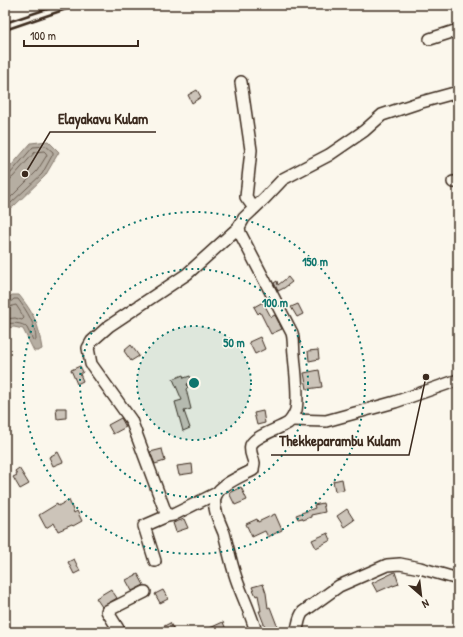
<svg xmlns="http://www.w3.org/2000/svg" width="463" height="637" viewBox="0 0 463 637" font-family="'Patrick Hand',sans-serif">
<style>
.water{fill:#b6aea2;stroke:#85796d}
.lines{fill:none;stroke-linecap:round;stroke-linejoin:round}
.shore{stroke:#6c5f53;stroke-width:1}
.building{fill:#ccc4b9;stroke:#3b2a1e}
.minor-casing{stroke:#3b2a1e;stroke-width:14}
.minor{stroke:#fbf7ec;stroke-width:11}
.rail{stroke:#3b2a1e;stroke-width:2.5}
.ring{fill:none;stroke:#0f766e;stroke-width:2;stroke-dasharray:2 4}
.centre{fill:#0f766e;stroke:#fbf7ec;stroke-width:2}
.ring-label{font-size:12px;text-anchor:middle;font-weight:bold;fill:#0f766e;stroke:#fbf7ec;stroke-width:3;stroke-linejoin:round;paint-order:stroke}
.leader{fill:none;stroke:#3b2a1e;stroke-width:1.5}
.callout-dot{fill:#3b2a1e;stroke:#fbf7ec;stroke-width:1.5}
.callout-label{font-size:15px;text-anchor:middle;font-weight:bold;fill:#3b2a1e;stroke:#fbf7ec;stroke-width:3;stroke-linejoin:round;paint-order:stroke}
</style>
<rect width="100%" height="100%" fill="#fbf7ec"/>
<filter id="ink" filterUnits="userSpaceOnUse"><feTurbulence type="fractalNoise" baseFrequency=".025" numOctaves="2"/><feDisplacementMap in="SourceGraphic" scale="8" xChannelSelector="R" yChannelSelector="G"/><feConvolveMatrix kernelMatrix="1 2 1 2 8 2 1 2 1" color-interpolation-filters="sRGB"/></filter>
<g filter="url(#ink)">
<!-- water -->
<g class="water">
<polygon points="48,141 59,152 45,176 13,207 5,209 5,173 31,143"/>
<path d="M12,295H19C28,306 36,318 39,332C40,338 41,343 42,349L38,351H34L23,329L14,327L5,328V301Z"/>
</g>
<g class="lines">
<!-- shore -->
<g class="shore">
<polyline points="5,175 10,174 33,147 46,146 53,152 53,154 42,174 11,203 5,205"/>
<polyline points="5,180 9,180 13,177 35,152 44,151 46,153 47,155 37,171 9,199 5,200"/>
<path d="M5,304H8L14,299H18C27,311 36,325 36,340L34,341L33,340C31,336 29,332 27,328C23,322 11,323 5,324"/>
<path d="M5,309C9,309 12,305 16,305L20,311L24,318L22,320L15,318L5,319"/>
</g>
</g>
<!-- building -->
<g class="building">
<polygon points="197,90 201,97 192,103 188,95"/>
<polygon points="288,277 292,282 284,288 278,291 274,283 277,281 278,285"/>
<polygon points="263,302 271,317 275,315 282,329 271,334 260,312 258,314 254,307"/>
<polygon points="298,304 303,314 297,317 291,307"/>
<polygon points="260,337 265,349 255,354 249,342"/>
<polygon points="131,345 139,356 131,361 124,351"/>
<polygon points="318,350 319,359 309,361 308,351"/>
<polygon points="80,366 83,372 80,374 83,381 77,384 71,370"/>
<polygon points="319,370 322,387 307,389 304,373"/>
<polygon points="183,375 184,378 190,376 192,382 187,384 188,387 186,389 191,409 184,411 190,428 183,431 175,402 182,400 173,379"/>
<polygon points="56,408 66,408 66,418 57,419"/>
<polygon points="263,411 265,423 257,425 254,413"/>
<polygon points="121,418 126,427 113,434 108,425"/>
<polygon points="162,449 165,461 155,464 150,452"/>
<polygon points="58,452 63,462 53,466 49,457"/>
<polygon points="192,464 193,473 179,475 177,466"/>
<polygon points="19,468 29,484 20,489 13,477 17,475 15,471"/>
<polygon points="342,479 344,490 335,491 333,481"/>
<polygon points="241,487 247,500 235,505 229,493"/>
<polygon points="69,500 74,513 77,511 82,521 73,526 72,525 58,531 54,523 46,528 39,515 57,504 58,506"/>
<polygon points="323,503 325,512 311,515 311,517 303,520 302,518 298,519 296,515 315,508 314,505"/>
<polygon points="347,509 354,520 344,527 337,516"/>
<polygon points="275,514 282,530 268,537 265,531 252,537 246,524 257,519 258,522"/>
<polygon points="184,519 188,528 176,532 173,523"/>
<polygon points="328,533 331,540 316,548 312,540"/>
<polygon points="74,559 80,571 74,574 68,562"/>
<polygon points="395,572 399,584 393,586 393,585 377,592 372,583"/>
<polygon points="138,574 144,585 132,591 126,580"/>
<polygon points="263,584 266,593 268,608 270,607 278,628 269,632 267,632 259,611 261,611 258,595 256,596 252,587"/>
<polygon points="111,589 117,598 102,607 96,598"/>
<polygon points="163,590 168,599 160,603 155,594"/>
<polygon points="223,622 227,632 212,632 210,628"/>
<polygon points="170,623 175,632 153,632"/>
</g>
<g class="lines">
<!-- minor casing -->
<g class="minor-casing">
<g id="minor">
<polyline points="430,39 458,30"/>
<polyline points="241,82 251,150 246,197 254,208"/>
<polyline points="453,182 458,182"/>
<polyline points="291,420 326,421 395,402 458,380"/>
<polyline points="217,493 173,515 167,516 131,420 91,364 88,348 92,341 109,326 187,274 239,227"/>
<polyline points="155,561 144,526 167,516"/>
<polyline points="120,632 107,611 145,592"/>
<path d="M256,632C251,613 242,596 236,578C231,563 228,548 224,533C220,523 211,506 216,495C221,484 242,476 253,470C253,467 254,465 254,463C253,457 249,452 251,445C255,436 279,429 288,423C292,420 294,415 296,410C299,394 295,370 294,354C293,347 294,340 292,333L240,233L239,227L244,218L265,198L283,179L329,155L364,131L382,115L418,103L458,92"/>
<path d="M296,632C299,625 298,618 303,612L339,586L387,565L400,564L420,568L458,579"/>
</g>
</g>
<!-- minor -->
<use href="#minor" class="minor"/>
<!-- rail -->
<g class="rail">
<polyline points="5,23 59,5"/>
<polyline points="5,30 78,5"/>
</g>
</g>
</g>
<!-- distance rings -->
<circle cx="194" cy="383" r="57" fill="#0f766e" fill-opacity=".12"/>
<g class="ring">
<circle cx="194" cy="383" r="57"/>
<circle cx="194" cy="383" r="114"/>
<circle cx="194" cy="383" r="171"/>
</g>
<circle cx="194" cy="383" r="6" class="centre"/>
<g class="ring-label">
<text x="315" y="266">150 m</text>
<text x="275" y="307">100 m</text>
<text x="234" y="347">50 m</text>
</g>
<!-- callouts -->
<path class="leader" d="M25 174L50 132H156M426 377L409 455H271"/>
<g class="callout-dot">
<circle cx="25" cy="174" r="4"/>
<circle cx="426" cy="377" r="4"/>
</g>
<g class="callout-label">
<text x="103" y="124">Elayakavu Kulam</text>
<text x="340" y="446">Thekkeparambu Kulam</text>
</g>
<!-- margin -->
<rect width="463" height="637" fill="none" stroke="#fbf7ec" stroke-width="20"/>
<rect x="10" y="10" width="443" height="617" fill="none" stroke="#3b2a1e" stroke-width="1.5" filter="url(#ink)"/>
<!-- north arrow -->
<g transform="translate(421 595) rotate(152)" stroke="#fbf7ec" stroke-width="3" paint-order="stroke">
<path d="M0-3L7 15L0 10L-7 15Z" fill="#3b2a1e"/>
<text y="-6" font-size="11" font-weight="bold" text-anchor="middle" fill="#3b2a1e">N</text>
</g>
<!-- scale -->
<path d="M24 40v6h114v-6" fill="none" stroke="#3b2a1e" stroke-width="2"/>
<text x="30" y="40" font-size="12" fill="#3b2a1e" stroke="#fbf7ec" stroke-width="3" paint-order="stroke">100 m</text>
</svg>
